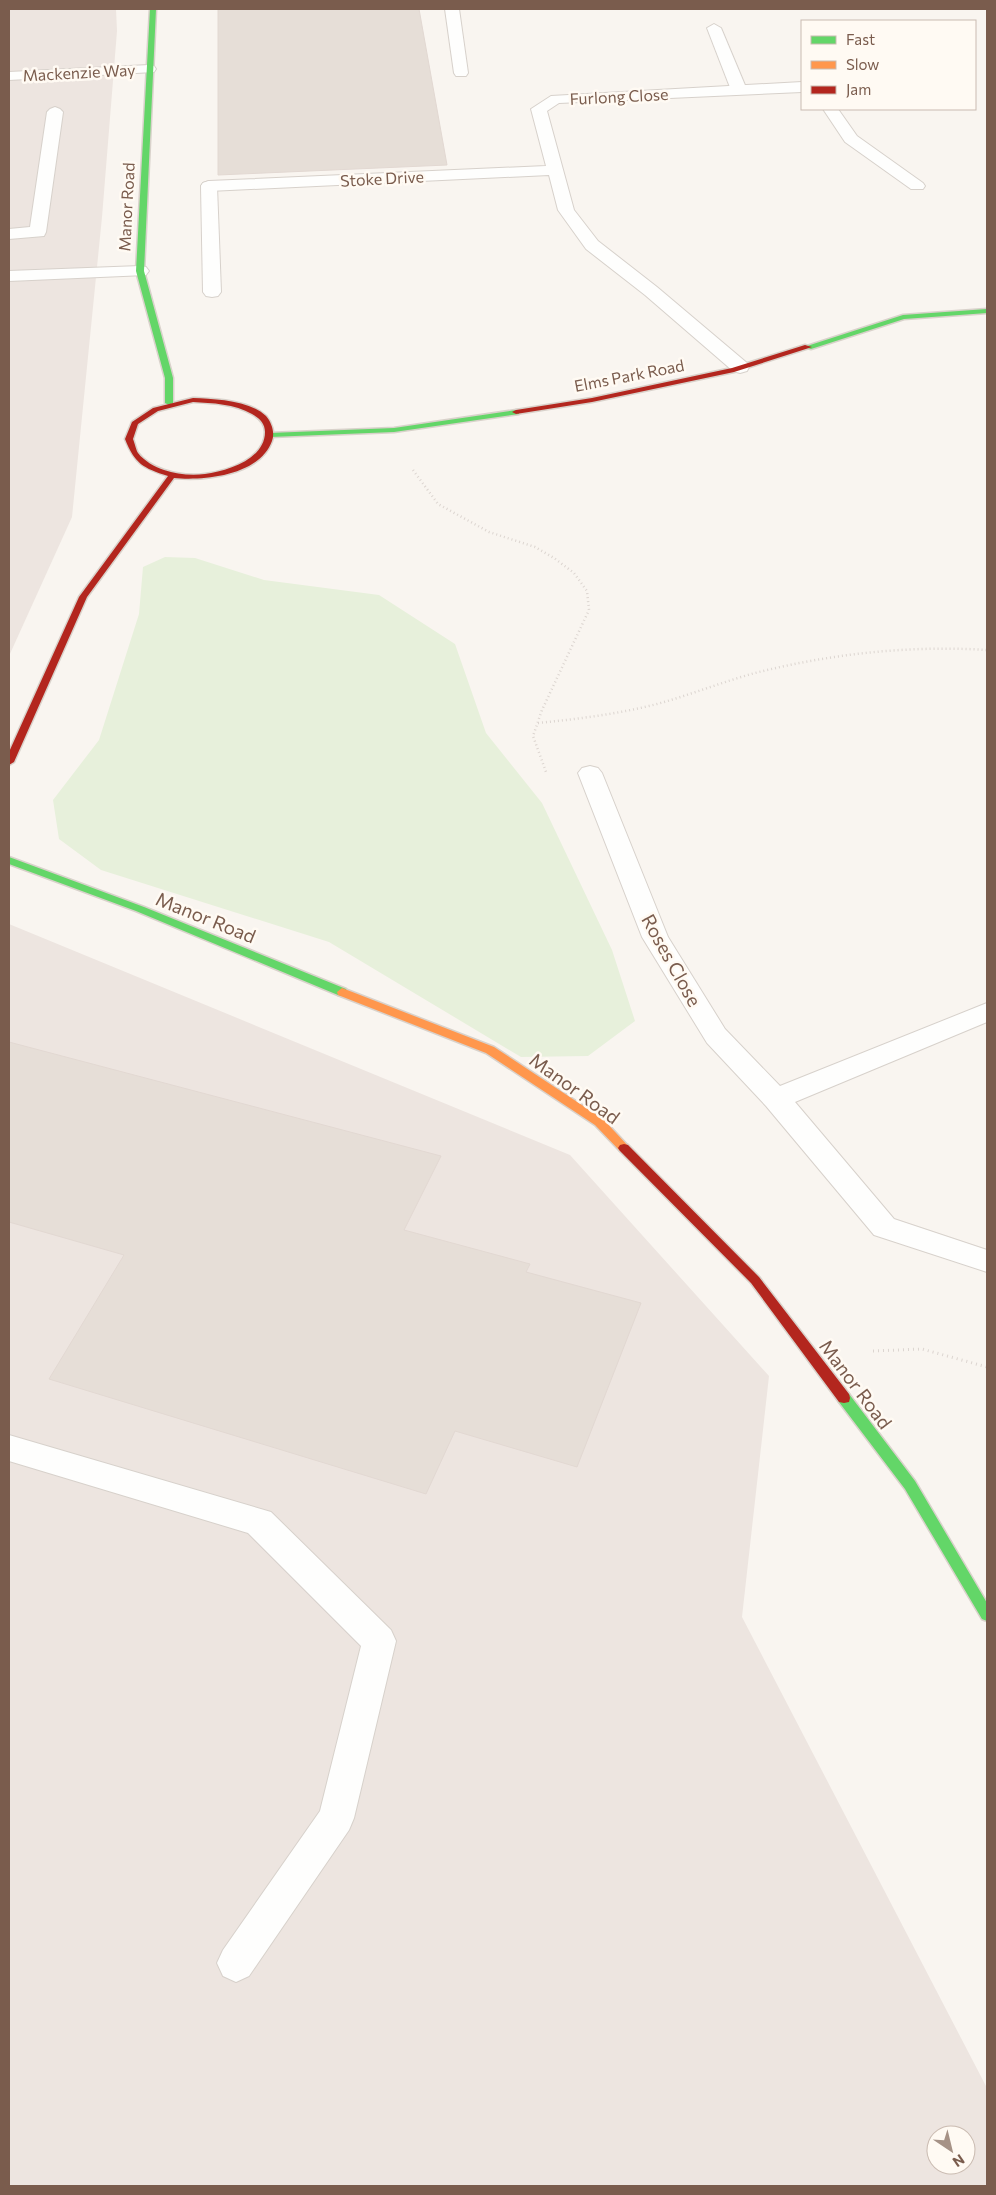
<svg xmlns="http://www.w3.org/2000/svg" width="996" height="2195" viewBox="0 0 996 2195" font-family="Commissioner,sans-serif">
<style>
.industrial{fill:#ede5e0;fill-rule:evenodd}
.green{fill:#e7f0db}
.building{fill:#e6ded7;stroke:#e2d8d2}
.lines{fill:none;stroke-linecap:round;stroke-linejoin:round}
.lane-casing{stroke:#d7d1cb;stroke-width:2}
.street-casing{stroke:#d7d1cb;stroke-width:2}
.fast-casing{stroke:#d9d2cb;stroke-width:3}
.slow-casing{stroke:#d9d2cb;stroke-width:3}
.jam-casing{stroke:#d9d2cb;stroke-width:3}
.path-far1{stroke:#dcd5d0;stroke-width:2.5;stroke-dasharray:1 3;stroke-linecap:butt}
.path{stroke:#dcd5d0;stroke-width:3;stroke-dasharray:1 4;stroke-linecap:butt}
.lane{fill:#fefefd;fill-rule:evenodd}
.street{fill:#fefefd;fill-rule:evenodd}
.fast{fill:#63d668;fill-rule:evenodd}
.slow{fill:#ff974d;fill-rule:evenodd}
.jam{fill:#b3261e;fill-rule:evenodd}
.labels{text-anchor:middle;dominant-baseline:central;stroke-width:5;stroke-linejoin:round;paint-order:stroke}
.far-street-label{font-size:16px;fill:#7a5c4d;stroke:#fffaf3}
.street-label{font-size:19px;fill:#7a5c4d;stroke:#fffaf3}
</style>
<rect width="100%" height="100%" fill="#f9f5f0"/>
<!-- industrial -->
<g class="industrial">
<polygon points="9,9 116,9 117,31 102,217 72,517 9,656"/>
<path d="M9,924L570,1155L769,1376L742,1617L987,2088V2186H9ZM936,2135H966V2165H936Z"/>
</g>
<!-- green -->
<polygon class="green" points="165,557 195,558 264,580 379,595 455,644 486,733 542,803 612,950 635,1021 588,1056 521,1057 329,942 101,870 59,839 53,800 99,740 139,614 143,567"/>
<!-- building -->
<g class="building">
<polygon points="218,9 419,9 447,165 218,175"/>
<polygon points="9,1042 441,1156 404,1230 530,1264 526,1272 641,1303 577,1467 455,1431 426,1494 49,1379 124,1255 9,1222"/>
</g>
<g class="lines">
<!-- lane casing -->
<g class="lane-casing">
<g id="lane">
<polygon points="445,9 459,9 468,73 466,76 456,76 454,73"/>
<polygon points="714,24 721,28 747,90 744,93 734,93 731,90 707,28"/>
<polygon points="149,65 154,66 156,69 154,72 9,80 9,72"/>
<polygon points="55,107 60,109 63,112 46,232 44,236 9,239 9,229 30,227 47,112 50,109"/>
<polygon points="209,181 215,183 217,186 221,292 218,296 212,297 206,296 203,292 201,186 203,183"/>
<polygon points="140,266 146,267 149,271 146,275 9,281 9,271"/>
<polygon points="9,1435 271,1512 391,1630 396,1641 354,1818 349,1830 249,1976 236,1982 223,1976 217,1963 223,1950 320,1811 361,1646 248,1533 9,1461"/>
</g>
</g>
<!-- street casing -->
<g class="street-casing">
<g id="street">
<polygon points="802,82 802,92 559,103 547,111 574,210 598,241 657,287 747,363 749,367 747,371 740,373 733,371 645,295 586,249 558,210 549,175 209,191 203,189 201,186 203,183 209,181 546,166 531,109 551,96"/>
<polygon points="823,109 838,109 857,136 923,183 925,186 923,189 911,189 845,142"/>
<polygon points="590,766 598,768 602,773 668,937 725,1029 780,1086 987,1003 987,1022 795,1102 894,1219 987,1250 987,1272 874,1235 766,1106 707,1043 642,937 578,773 582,768"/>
</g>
</g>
<!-- fast casing -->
<g class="fast-casing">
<g id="fast">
<polygon points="150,9 156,9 144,271 173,378 173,403 169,405 165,403 165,378 136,271"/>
<polygon points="987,309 987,313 904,319 811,349 804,347 903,315"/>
<polygon points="516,410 519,410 519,414 394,432 270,437 266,435 270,433 394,428"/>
<polygon points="9,857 144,907 346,989 347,992 342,996 338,995 136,911 9,864"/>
<polygon points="844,1393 849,1394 915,1481 987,1603 987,1621 982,1619 905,1489 839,1402 838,1398 839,1394"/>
</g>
</g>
<!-- slow casing -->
<g class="slow-casing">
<polygon id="slow" points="342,988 494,1047 603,1119 630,1148 628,1151 620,1151 595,1125 486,1053 338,995 337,992"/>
</g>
<!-- jam casing -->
<g class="jam-casing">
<g id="jam">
<polygon points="805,345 812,347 734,372 592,402 516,414 512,412 516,410 592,398 732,368"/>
<path d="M193,398C215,399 249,400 266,416C272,423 275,433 272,441C260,475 205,481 174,478L87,597L14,762L9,765V752L79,597L168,476C143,468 135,464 125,439L132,422L153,408ZM193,402C212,403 235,404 252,414C259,418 265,423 265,432C265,459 228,471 205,474C191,476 176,474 164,470C155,467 144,461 138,453C136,450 135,444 133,439L138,424L158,411Z"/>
<polygon points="624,1144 628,1145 759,1277 849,1394 850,1398 849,1402 844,1403 839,1402 751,1283 620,1151 618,1148 620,1145"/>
</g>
</g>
<!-- path-far1 -->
<g class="path-far1">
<polyline points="413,470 438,504 489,532 535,547 554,558 574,573 587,591 589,610 542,710 533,736 546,772"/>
<path d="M538,723C578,719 618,714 657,704C690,695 722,682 755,673C830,654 909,645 987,650"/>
</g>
<!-- path -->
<polyline class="path" points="873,1351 922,1349 987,1367"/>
<!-- lane -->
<use href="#lane" class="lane"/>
<!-- street -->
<use href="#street" class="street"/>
<!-- fast -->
<use href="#fast" class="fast"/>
<!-- slow -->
<use href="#slow" class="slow"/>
<!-- jam -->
<use href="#jam" class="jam"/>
</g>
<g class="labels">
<!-- far-street labels -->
<g class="far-street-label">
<text transform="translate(79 72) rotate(-3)">Mackenzie Way</text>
<text transform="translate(619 96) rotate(-3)">Furlong Close</text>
<text transform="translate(382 178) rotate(-3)">Stoke Drive</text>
<text transform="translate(126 207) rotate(-87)">Manor Road</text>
<text transform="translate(629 375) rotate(-11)">Elms Park Road</text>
</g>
<!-- street labels -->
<g class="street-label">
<text transform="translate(206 917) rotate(22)">Manor Road</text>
<text transform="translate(672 960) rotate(61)">Roses Close</text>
<text transform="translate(575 1088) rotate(36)">Manor Road</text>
<text transform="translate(856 1384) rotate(53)">Manor Road</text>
</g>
</g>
<!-- border -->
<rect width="996" height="2195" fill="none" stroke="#7a5c4d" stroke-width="20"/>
<!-- legend -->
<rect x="801" y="20" width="175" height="90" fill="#fffaf3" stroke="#cabbb1"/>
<rect x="811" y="36" width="25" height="8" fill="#63d668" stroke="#cabbb1"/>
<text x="846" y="45" font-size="15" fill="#7a5c4d">Fast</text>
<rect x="811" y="61" width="25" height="8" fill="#ff974d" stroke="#cabbb1"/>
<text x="846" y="70" font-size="15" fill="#7a5c4d">Slow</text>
<rect x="811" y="86" width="25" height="8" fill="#b3261e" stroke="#cabbb1"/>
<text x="846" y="95" font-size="15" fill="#7a5c4d">Jam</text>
<!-- north arrow -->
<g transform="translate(951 2150) rotate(145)"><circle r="24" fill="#fffaf3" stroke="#cabbb1"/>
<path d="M0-4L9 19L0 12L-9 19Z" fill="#a69286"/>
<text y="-8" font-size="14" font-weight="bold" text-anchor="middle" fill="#7a5c4d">N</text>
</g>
</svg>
